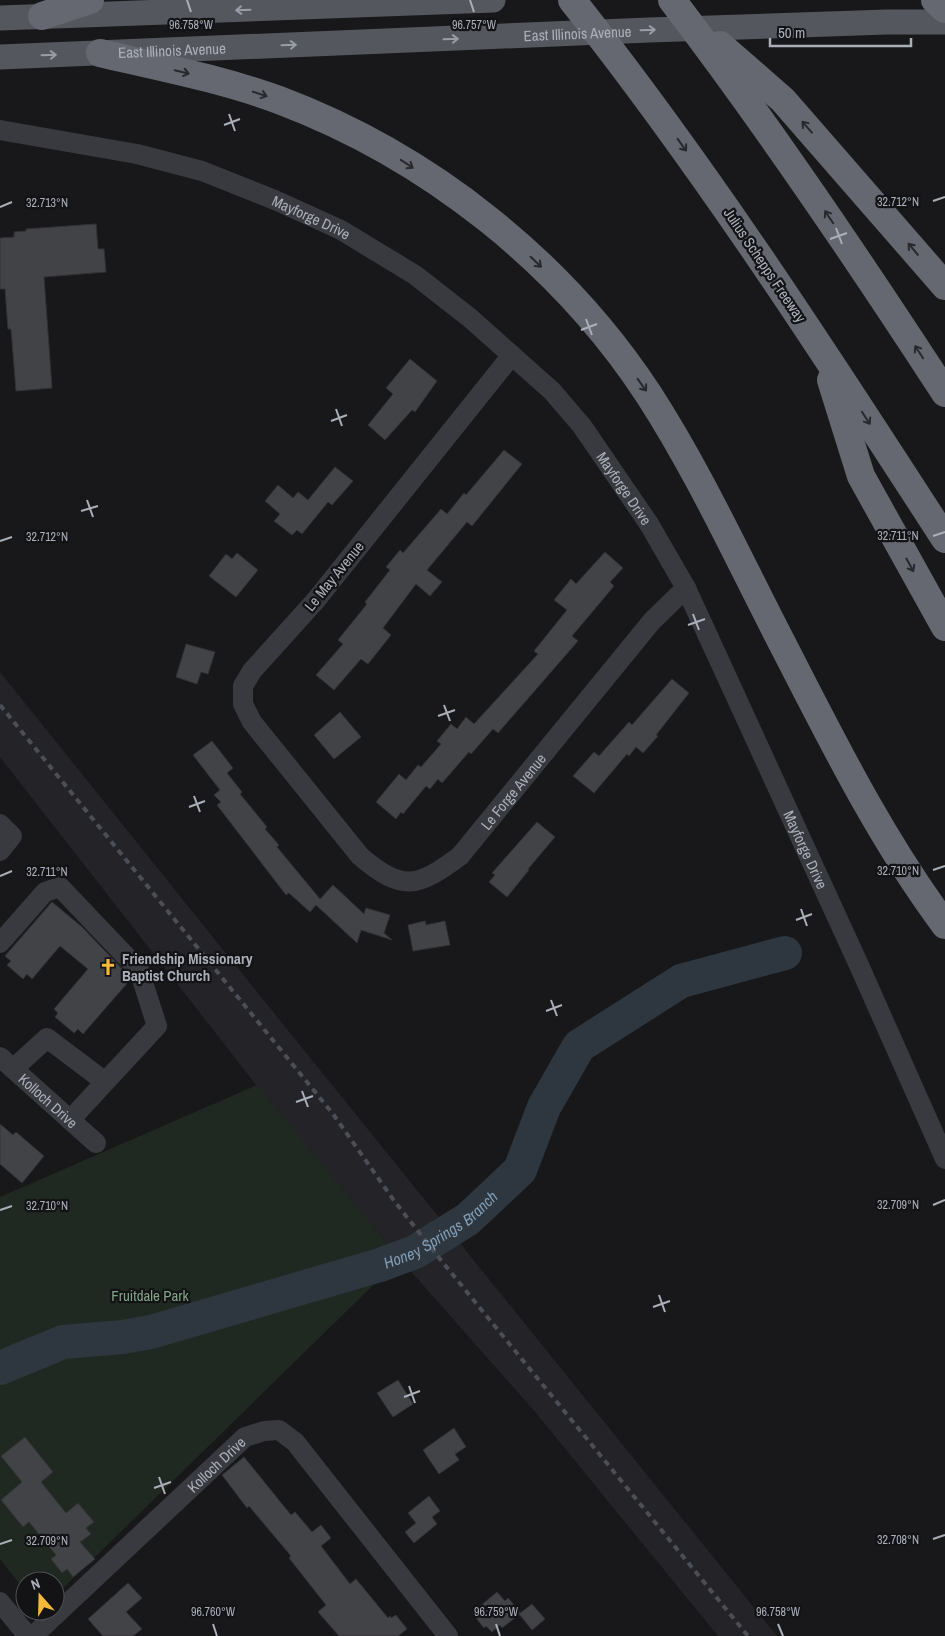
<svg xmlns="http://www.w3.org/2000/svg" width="945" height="1636" viewBox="0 0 945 1636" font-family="'Archivo Narrow',sans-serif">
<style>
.built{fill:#242428}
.green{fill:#202921}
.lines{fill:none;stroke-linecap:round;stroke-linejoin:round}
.river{stroke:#2e373f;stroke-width:34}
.building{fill:#424347;stroke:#323236}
.minor{stroke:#393a40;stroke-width:20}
.major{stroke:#55575f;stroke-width:25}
.highway{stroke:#656871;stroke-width:28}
.rail{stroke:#4c4e55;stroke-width:4;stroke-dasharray:6 5;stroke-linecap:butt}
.oneway{stroke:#999da8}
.oneway2{stroke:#28282d}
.ticks{fill:none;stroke:#aaafba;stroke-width:2}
.labels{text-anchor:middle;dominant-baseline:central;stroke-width:4.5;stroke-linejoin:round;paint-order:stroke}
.street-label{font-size:15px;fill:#aaafba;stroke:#131316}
.poi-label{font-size:15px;font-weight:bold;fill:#aaafba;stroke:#131316;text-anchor:start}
.park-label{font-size:15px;fill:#81a584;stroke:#131316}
.water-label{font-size:16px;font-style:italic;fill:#819cb5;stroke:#131316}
.ticks-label{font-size:12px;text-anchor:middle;fill:#aaafba;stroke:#131316;stroke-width:4.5;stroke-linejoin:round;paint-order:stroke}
</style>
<rect width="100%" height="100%" fill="#18181a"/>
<!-- built -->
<polygon class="built" points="0,672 249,982 777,1636 718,1636 536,1413 400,1259 257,1086 0,757"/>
<!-- green -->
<polygon class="green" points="257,1085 400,1259 55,1596 55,1581 25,1581 25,1591 0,1559 0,1197"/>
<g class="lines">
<!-- river -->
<path class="river" id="s1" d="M0,1368L63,1342L123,1337L151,1332L380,1265L415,1252L468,1219L520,1170L544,1107L579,1046L681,981L785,953"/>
</g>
<!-- building -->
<g class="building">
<polygon points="96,224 98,249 104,249 106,272 44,277 52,388 16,391 11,329 8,329 5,289 0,289 0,238 14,237 14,232 26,231 26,229"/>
<polygon points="410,359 437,381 415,412 412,410 385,440 368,425 393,394 386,388"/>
<polygon points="504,450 522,464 472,526 467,522 427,570 442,582 430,596 416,584 383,628 391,635 368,664 361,659 334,690 316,675 343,644 338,640 367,604 365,602 390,570 386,567 400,550 403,553 441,509 447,514 464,493 466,495"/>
<polygon points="335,467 353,481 332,505 328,502 302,534 297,530 292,535 274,521 280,514 265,501 278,485 293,498 298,492 308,500"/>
<polygon points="605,552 623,568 610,582 614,586 572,636 578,641 498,733 493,729 471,754 469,752 442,783 438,779 430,789 426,786 403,814 401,812 396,819 376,802 399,774 406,780 418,765 421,767 441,744 437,741 451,724 457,729 466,717 474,724 538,654 534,651 567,610 554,600 571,579 576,584"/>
<polygon points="237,553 258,570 236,597 209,576 226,554 232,559"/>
<polygon points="186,644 215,652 208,674 201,672 197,684 176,677"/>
<polygon points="672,679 689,693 656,735 658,736 643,753 636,747 629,756 627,754 594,793 573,776 594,752 599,756 629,722 632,725"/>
<polygon points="340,712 361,737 334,759 314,735"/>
<polygon points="212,741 233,768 227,773 242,792 240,794 267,827 265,829 279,845 277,847 320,899 333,885 364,914 366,908 390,915 384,933 392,940 361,930 357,943 316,905 310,912 289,893 286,895 217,805 221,802 214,795 220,790 193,755"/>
<polygon points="537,822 555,837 528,869 529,870 507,897 489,882 495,875 492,873"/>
<polygon points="52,902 82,927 129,976 130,980 83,1034 78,1029 74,1033 55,1017 58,1013 54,1009 88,969 60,946 32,979 27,974 23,979 7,965 11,961 5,956"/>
<polygon points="425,921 426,925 445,921 450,945 413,951 408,925"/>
<polygon points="0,1124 13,1135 16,1132 44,1156 22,1183 0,1164"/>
<polygon points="398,1380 413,1404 393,1417 377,1393"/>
<polygon points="454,1428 466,1447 455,1454 459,1460 439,1474 423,1450"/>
<polygon points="25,1437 53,1472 41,1482 66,1513 78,1503 94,1522 86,1528 91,1534 80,1542 95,1559 73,1577 67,1569 62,1573 51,1559 56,1555 29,1522 23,1527 1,1500 22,1482 1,1456"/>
<polygon points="244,1457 291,1515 295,1512 312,1532 321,1525 331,1538 321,1546 350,1584 356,1579 388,1618 390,1616 391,1618 396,1615 407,1629 398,1636 339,1636 318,1612 326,1605 289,1558 291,1556 249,1506 247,1508 222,1475"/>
<polygon points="429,1496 440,1511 432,1517 437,1524 414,1543 405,1532 416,1523 408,1513"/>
<polygon points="128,1583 142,1598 126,1612 142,1629 133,1636 103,1636 88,1619"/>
<polygon points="497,1592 505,1601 508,1598 521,1613 502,1628 500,1625 492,1632 486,1626 484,1628 472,1613"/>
<polygon points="532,1604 545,1619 532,1630 519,1614"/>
</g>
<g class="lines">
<!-- minor -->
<g class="minor">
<path id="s2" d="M0,130L137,154L202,171L275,200L341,230L415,275L470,318L552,391L582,426L649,524L686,588L858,963L945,1159"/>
<path id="s3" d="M512,355L316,600L252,671L243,686V704L252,722L360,856C403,893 418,887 460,856L652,621L686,588"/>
<polyline points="0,824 12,836 0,851"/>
<polyline points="0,943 45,892 60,887 139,970 157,1026 70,1120"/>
<path id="s4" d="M0,1057L96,1143"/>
<polyline points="13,1069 47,1038 104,1081"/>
<polyline points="0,1602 28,1636"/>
<path id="s5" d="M33,1636L245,1437L264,1431L279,1430L295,1442L448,1636"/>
</g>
<!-- major -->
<g class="major">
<polyline points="0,18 493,0"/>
<path id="s6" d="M0,57L649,30L887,22H945"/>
</g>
<!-- highway -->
<g class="highway">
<path d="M572,0C708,172 826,355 945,539"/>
<path d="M672,0C769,127 858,259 945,393"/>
<polyline points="935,0 945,9"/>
<polyline points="42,16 90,0"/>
<polyline points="720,45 783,100 945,286"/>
<path d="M100,53C160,67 222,79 279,100C428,156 562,262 649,395C700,474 739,560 782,643C832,740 880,838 945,925"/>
<polyline points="831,380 861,476 945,627"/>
</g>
<!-- rail -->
<polyline class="rail" points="0,705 333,1114 395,1202 440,1259 748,1636"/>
</g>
<!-- one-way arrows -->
<defs><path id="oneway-shaft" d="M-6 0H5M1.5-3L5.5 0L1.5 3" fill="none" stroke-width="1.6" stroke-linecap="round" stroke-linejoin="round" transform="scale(1.25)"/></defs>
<g class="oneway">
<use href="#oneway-shaft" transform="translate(243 10) rotate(178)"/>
<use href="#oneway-shaft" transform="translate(648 30) rotate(-2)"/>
<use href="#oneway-shaft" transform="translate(451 39) rotate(-2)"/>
<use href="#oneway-shaft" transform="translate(289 45) rotate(-2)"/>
<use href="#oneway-shaft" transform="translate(49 55) rotate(-2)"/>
</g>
<g class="oneway2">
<use href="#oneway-shaft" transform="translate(182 72) rotate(13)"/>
<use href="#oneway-shaft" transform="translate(260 94) rotate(18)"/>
<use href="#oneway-shaft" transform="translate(807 127) rotate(-131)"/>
<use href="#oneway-shaft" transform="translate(682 145) rotate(54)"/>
<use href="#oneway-shaft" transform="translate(407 164) rotate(33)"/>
<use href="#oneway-shaft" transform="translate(829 217) rotate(-124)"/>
<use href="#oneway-shaft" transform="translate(913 249) rotate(-130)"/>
<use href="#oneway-shaft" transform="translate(536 262) rotate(44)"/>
<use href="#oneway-shaft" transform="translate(919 352) rotate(-123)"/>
<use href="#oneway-shaft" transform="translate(642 385) rotate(54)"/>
<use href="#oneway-shaft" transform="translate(866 418) rotate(57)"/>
<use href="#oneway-shaft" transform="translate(910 565) rotate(61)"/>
</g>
<!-- ticks -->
<path class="ticks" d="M187,0L191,12M470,0L474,12M229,114L235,131M224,125L240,119M933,201L945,197M0,207L12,202M836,228L842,244M830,239L847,233M586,319L592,335M581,330L597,324M336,409L342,426M331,421L347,415M87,500L93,517M81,511L98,506M933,536L945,532M0,541L12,537M693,614L699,630M688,625L705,619M444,705L450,721M438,716L455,710M194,796L200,812M189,807L205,801M933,870L945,866M0,876L12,871M801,909L807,926M796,920L812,914M551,1000L557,1016M546,1011L562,1005M302,1091L308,1107M296,1102L313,1096M933,1205L945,1200M0,1210L12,1206M659,1295L665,1312M653,1307L670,1301M409,1386L415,1403M404,1397L420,1391M159,1477L165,1494M154,1488L171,1482M933,1539L945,1535M0,1544L12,1540M213,1624L217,1636M496,1624L500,1636M778,1624L783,1636"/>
<!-- icons -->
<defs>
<g id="church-bare" transform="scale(1.35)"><path d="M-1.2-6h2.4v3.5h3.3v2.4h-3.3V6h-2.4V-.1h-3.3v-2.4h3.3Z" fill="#f4b937" stroke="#131316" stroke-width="2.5" paint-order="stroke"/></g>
</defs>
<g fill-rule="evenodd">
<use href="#church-bare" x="108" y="967"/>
</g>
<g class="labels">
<!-- street labels -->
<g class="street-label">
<text stroke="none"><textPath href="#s6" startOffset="578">East Illinois Avenue</textPath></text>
<text stroke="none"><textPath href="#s6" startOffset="172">East Illinois Avenue</textPath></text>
<text stroke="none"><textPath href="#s2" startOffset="325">Mayforge Drive</textPath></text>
<text transform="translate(765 265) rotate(56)">Julius Schepps Freeway</text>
<text stroke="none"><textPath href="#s2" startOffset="745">Mayforge Drive</textPath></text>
<text transform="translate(334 576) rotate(-51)">Le May Avenue</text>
<text stroke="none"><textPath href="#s3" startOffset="835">Le Forge Avenue</textPath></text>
<text stroke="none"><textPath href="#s2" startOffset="1150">Mayforge Drive</textPath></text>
<text stroke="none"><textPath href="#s4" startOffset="65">Kolloch Drive</textPath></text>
<text stroke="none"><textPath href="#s5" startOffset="251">Kolloch Drive</textPath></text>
</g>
<!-- poi labels -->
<g class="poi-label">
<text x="122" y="958">Friendship Missionary<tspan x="122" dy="17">Baptist Church</tspan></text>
</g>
<!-- park labels -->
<g class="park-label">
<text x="150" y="1295">Fruitdale Park</text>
</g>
<!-- water labels -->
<g class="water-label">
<text stroke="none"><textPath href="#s1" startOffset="466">Honey Springs Branch</textPath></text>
</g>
</g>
<g class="ticks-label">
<text x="191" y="29">96.758°W</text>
<text x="474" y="29">96.757°W</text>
<text x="898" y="206">32.712°N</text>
<text x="47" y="207">32.713°N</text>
<text x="898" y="540">32.711°N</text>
<text x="47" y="541">32.712°N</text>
<text x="898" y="875">32.710°N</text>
<text x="47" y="876">32.711°N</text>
<text x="898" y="1209">32.709°N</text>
<text x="47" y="1210">32.710°N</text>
<text x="898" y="1544">32.708°N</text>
<text x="47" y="1545">32.709°N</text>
<text x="213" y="1616">96.760°W</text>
<text x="496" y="1616">96.759°W</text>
<text x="778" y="1616">96.758°W</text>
</g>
<!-- north arrow -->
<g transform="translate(40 1596) rotate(340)"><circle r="24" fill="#131316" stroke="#4f5158"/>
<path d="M0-4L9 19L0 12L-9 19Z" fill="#f4b937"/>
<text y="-8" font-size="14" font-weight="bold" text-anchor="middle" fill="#aaafba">N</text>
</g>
<!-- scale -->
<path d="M770 38v8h141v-8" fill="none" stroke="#aaafba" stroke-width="2.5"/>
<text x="778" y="38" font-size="15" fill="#aaafba" stroke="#131316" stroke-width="4" paint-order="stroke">50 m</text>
</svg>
